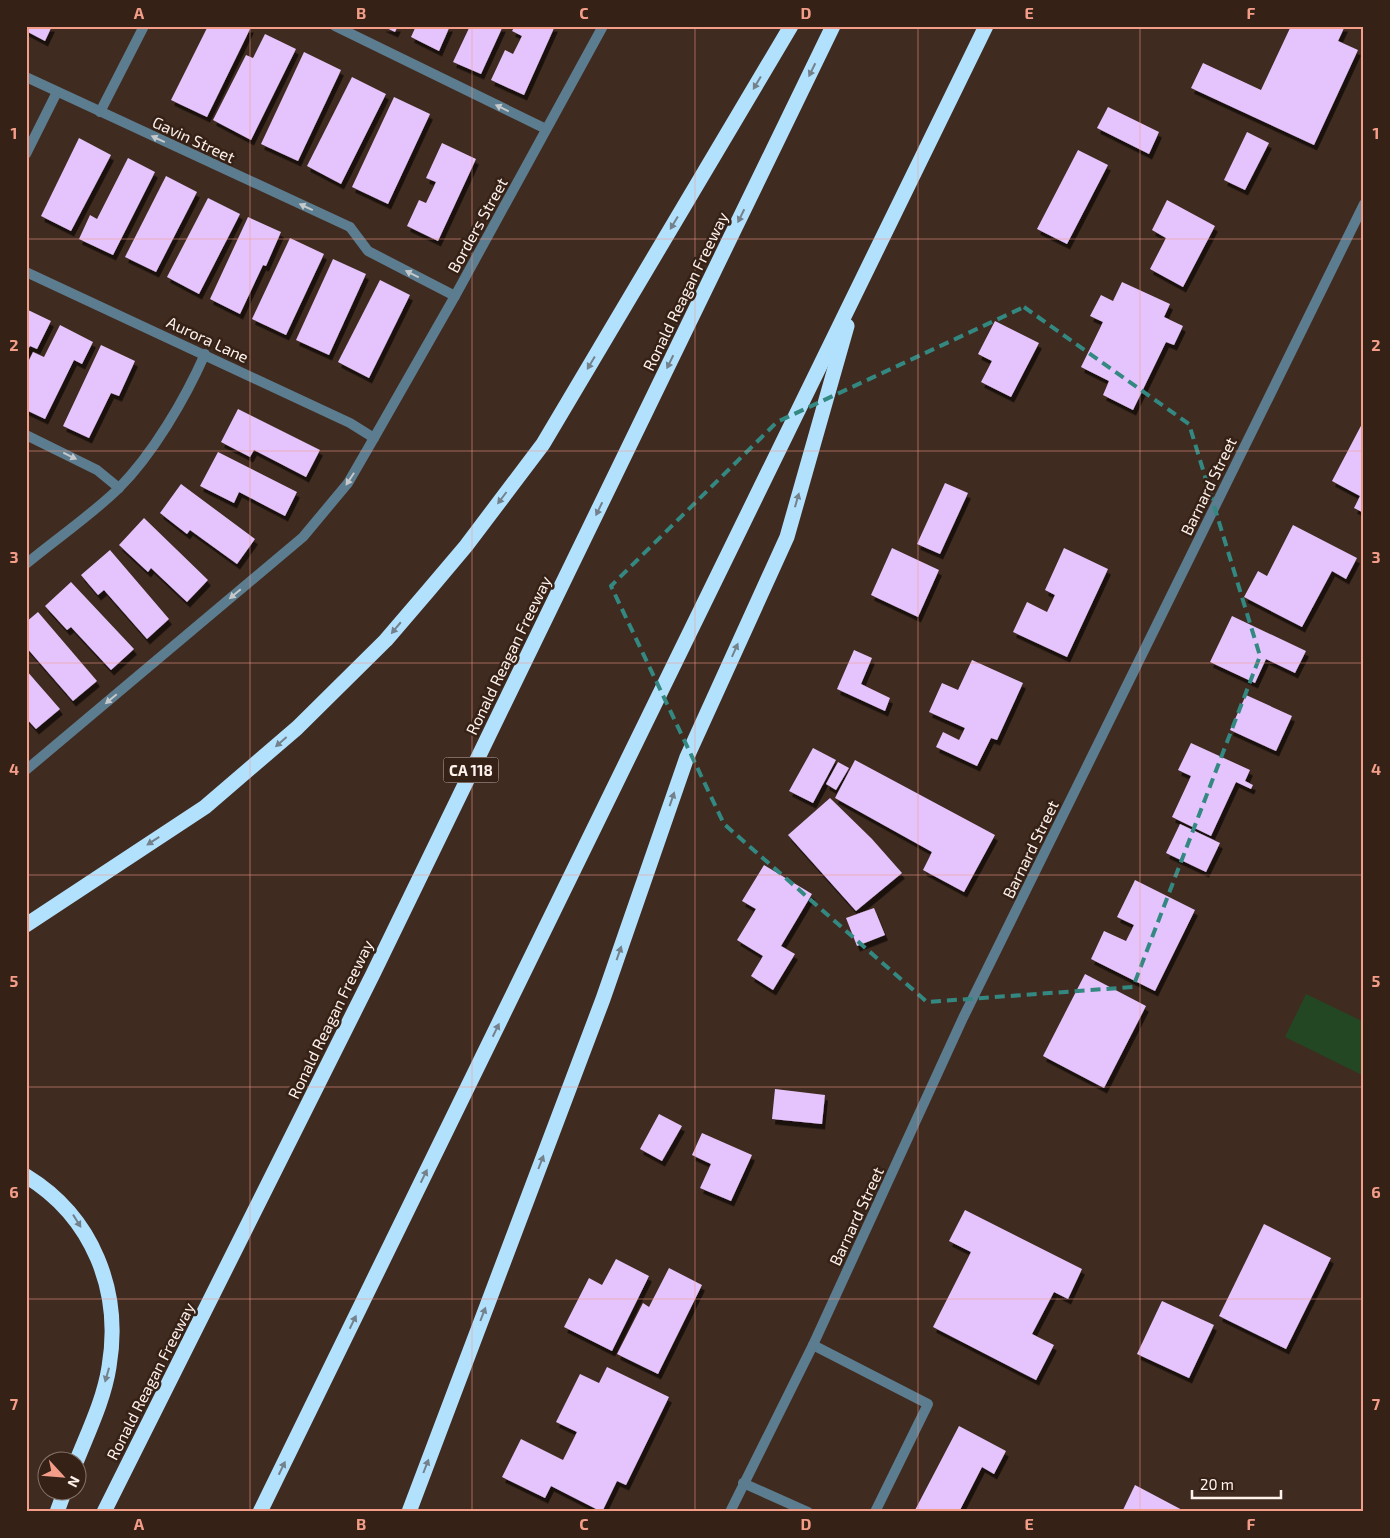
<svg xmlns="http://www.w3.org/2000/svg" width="1390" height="1538" viewBox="0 0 1390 1538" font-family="'Exo 2',sans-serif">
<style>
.green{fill:#234722}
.building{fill:#e5c4fd;filter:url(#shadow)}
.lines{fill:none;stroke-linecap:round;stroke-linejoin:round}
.service{stroke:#5c7c8f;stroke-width:10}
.minor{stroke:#5c7c8f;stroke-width:10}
.motorway{stroke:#b2e1fe;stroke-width:15}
.oneway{fill:#74818a}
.oneway2{fill:#c5c9cc}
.marked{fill:none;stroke:#338981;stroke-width:4;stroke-dasharray:10 6;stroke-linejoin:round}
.grid{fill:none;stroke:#f49e8a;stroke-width:1;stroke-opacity:0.55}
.labels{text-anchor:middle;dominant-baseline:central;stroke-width:5;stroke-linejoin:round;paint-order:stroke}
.shield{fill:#362116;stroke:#c2b3ac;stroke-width:1}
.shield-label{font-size:15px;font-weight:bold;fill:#fef2ed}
.street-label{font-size:16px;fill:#fef2ed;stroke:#362116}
.neatline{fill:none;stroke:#f49e8a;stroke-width:2}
.grid-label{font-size:16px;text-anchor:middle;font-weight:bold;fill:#f49e8a}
</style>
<defs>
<filter id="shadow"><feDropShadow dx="3" dy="5.5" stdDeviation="0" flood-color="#0009"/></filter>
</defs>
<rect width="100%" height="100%" fill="#402b20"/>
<!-- green -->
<polygon class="green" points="1306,994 1364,1022 1364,1076 1285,1037"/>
<!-- building -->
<g class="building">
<polygon points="26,26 52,26 45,41 26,31"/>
<polygon points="208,26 251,27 207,117 171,100"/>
<polygon points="382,26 398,26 395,32"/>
<polygon points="416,26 450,26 439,51 411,37"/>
<polygon points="470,26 503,26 481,74 453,62"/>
<polygon points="515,26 555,26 524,95 491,80 505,50 513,54 522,36 512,31"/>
<polygon points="1291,26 1345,26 1338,41 1358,50 1314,145 1191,88 1203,63 1261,90"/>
<polygon points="265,34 296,49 251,140 213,120 246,55 253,58"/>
<polygon points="304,52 341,70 298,161 261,144"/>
<polygon points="352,77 386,94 341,184 307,166"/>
<polygon points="394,97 430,114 388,204 352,187"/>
<polygon points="1108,107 1159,132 1149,154 1097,128"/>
<polygon points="1247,132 1269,143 1245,190 1224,180"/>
<polygon points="79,138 111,155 71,231 41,216"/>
<polygon points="442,143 476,159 438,241 407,226 419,200 426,203 436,182 426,178"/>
<polygon points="1078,150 1108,165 1067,244 1037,229"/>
<polygon points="128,158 155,172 113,255 79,239 90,215 97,219"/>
<polygon points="166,176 197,192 156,272 125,257"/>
<polygon points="208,198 240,214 199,294 167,277"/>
<polygon points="1167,200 1215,226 1183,287 1150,269 1166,238 1152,230"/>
<polygon points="248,217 281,232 266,266 263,265 240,314 210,299"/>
<polygon points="290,238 324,254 286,335 252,319"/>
<polygon points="333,259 366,274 329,355 296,340"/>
<polygon points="380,280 410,295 369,378 338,362"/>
<polygon points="1122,282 1170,304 1164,317 1183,326 1174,345 1166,342 1133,410 1103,395 1109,381 1081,367 1103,322 1090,316 1101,295 1113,301"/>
<polygon points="26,309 51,321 37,349 30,346 26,353"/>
<polygon points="995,321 1039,343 1011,397 981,382 992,361 978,354"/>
<polygon points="60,325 93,342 82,364 74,360 45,419 26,410 28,389 26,388 26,366 33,352 44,357"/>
<polygon points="101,345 135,361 119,396 111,393 89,438 63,426"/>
<polygon points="238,409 320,450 306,477 254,450 250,457 221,442"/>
<polygon points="1364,420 1364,513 1354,508 1360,496 1332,481"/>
<polygon points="218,452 297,492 285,516 239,492 234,503 200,486"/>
<polygon points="945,483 968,493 940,554 917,544"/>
<polygon points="181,484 255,539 237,564 190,530 187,534 160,513"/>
<polygon points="144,518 208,580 187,602 151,568 148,572 119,545"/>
<polygon points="1293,525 1357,558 1346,579 1332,571 1302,627 1244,597 1258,571 1267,576"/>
<polygon points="892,548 939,570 918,617 871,595"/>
<polygon points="1064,548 1108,569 1067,657 1013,632 1027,602 1047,612 1055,595 1045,590"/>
<polygon points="110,550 169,619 147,639 104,590 98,595 81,575"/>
<polygon points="71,582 134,649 111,670 71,627 67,630 45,606"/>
<polygon points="38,612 97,681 73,701 26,647 26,622"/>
<polygon points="1232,616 1306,651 1295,673 1266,659 1255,683 1210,662"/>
<polygon points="854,650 872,658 861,684 890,698 885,711 837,689"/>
<polygon points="972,660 1023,683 997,740 991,738 977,766 936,747 943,732 959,740 965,728 929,712 942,683 958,690"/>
<polygon points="26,670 60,709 36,729 26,718"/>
<polygon points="1246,695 1292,716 1276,751 1230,730"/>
<polygon points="1191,743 1250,770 1245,781 1253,785 1251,789 1236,782 1211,836 1172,817 1191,776 1178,770"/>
<polygon points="813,748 836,760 813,803 789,791"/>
<polygon points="855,760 995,835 964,892 923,870 932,852 835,798"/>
<polygon points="838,762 849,768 836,790 826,784"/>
<polygon points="830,798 872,839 902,873 856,911 788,835"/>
<polygon points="1180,824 1220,843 1206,872 1166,853"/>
<polygon points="764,865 812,894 781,946 795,954 773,990 751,976 763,956 737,940 756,909 742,901"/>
<polygon points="1135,880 1195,910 1155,991 1091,959 1104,931 1126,941 1134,925 1117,917"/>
<polygon points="874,908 885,935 857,946 846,918"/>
<polygon points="1085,974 1146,1006 1104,1088 1043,1056"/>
<polygon points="775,1089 825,1095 822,1124 772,1119"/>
<polygon points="659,1114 682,1126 662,1161 640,1149"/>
<polygon points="702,1133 752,1155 731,1201 700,1188 711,1164 692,1155"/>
<polygon points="965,1210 1082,1269 1068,1299 1054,1292 1032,1334 1054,1345 1036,1380 933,1327 971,1252 949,1241"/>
<polygon points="1264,1224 1331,1258 1286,1349 1219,1316"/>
<polygon points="616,1259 649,1276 612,1351 564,1327 589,1278 602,1285"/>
<polygon points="669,1268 702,1285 658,1374 617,1354 643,1303 649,1307"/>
<polygon points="1162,1301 1214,1325 1189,1378 1137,1354"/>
<polygon points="607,1367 669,1397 626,1485 617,1481 602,1512 551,1486 545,1498 502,1477 521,1439 563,1460 577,1432 556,1422 580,1374 599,1383"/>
<polygon points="959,1426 1006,1451 994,1474 982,1467 959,1512 914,1512"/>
<polygon points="1135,1485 1186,1512 1122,1512"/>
</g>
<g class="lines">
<!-- service -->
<g class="service">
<polyline points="335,26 546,129"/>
<polyline points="100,112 144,26"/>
<polyline points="26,154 57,92"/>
<polyline points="350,227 368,251 455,296"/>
<polyline points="26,770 303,537 348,483 374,438"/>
<polyline points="813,1345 928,1404 875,1512"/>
<polyline points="743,1483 808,1512"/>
</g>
<!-- minor -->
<g class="minor">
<polyline points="26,77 350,227"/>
<polyline points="26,272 350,423 374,438 455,296 603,26"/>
<polyline points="26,435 97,470 119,488"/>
<path d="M26,564C56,539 90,516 118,489C153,454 185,399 205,354"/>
<polyline points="730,1512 813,1345 963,1018 1364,204"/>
</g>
<!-- motorway -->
<g class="motorway">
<polyline points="26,925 205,807 297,728 386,640 428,591 466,546 543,444 791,26"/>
<path d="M26,1176C93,1217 122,1291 109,1367C104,1399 89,1430 77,1460"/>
<polyline points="57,1512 65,1490"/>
<polyline points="104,1512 373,974 833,26"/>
<polyline points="260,1512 986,26"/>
<polyline points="409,1512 603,999 687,757 787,537 847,326"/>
</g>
</g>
<!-- one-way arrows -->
<defs><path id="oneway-solid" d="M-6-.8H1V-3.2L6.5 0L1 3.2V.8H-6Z" transform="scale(1.25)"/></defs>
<g class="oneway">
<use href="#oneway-solid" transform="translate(812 70) rotate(116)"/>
<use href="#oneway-solid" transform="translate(757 83) rotate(121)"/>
<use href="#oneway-solid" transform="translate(741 216) rotate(116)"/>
<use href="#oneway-solid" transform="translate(674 223) rotate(121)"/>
<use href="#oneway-solid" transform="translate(670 362) rotate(116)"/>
<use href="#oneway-solid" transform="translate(591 363) rotate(121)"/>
<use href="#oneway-solid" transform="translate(502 498) rotate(127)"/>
<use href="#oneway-solid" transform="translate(797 500) rotate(-74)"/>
<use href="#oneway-solid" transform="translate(599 509) rotate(116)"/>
<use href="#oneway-solid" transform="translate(396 628) rotate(130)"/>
<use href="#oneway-solid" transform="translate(735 650) rotate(-66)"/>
<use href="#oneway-solid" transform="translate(281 742) rotate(139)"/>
<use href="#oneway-solid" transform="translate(672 799) rotate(-71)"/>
<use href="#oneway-solid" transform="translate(153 841) rotate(147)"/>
<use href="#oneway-solid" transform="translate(619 953) rotate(-71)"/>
<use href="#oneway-solid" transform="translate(496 1030) rotate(-64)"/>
<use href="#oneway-solid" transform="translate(541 1162) rotate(-69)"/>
<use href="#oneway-solid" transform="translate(424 1176) rotate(-64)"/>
<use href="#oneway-solid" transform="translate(77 1221) rotate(58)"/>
<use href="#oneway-solid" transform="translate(483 1314) rotate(-69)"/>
<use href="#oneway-solid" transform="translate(353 1322) rotate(-64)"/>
<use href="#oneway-solid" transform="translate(107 1375) rotate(106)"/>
<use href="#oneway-solid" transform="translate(426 1466) rotate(-69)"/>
<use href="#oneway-solid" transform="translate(282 1468) rotate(-64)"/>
</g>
<g class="oneway2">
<use href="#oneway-solid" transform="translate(502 108) rotate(-154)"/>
<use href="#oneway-solid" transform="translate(158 139) rotate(-155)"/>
<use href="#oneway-solid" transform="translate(306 207) rotate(-155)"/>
<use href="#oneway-solid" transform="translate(412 274) rotate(-153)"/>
<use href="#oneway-solid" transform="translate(70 456) rotate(26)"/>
<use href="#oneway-solid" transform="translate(350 479) rotate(123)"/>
<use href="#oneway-solid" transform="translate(235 594) rotate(140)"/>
<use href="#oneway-solid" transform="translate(111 699) rotate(140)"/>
</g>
<!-- marked area -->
<path class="marked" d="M1024,307L1189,424L1260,656L1133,987L927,1002L724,824L611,586L777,422Z"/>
<!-- grid -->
<path class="grid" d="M250,26V1512M472,26V1512M695,26V1512M918,26V1512M1140,26V1512M26,239H1364M26,451H1364M26,663H1364M26,875H1364M26,1087H1364M26,1299H1364"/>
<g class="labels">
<!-- shield labels -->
<rect class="shield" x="443.5" y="757.5" width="55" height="25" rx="4"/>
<g class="shield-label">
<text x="471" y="770">CA 118</text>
</g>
<!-- street labels -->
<g class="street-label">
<text transform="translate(194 139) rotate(25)">Gavin Street</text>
<text transform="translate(477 225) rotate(-61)">Borders Street</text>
<text transform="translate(685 291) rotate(-64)">Ronald Reagan Freeway</text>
<text transform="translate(208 339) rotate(25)">Aurora Lane</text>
<text transform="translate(1208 486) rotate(-64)">Barnard Street</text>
<text transform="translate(508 655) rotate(-64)">Ronald Reagan Freeway</text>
<text transform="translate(1030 849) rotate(-64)">Barnard Street</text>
<text transform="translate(330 1019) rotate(-64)">Ronald Reagan Freeway</text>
<text transform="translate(856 1216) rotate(-65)">Barnard Street</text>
<text transform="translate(150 1381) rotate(-63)">Ronald Reagan Freeway</text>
</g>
</g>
<!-- border -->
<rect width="1390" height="1538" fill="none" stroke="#362116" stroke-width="55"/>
<!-- north arrow -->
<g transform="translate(62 1476) rotate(116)"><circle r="24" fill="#362116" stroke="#86756c"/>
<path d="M0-4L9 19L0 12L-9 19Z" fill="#f49e8a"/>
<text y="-8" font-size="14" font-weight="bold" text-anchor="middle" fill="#fef2ed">N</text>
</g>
<!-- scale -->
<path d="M1192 1490v8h89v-8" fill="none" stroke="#fef2ed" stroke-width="2.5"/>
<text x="1200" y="1490" font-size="15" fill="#fef2ed" stroke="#362116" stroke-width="4" paint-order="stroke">20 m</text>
<rect x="28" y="28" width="1334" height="1482" class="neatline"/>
<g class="grid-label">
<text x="139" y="19">A</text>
<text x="361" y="19">B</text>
<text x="584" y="19">C</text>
<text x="806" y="19">D</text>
<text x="1029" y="19">E</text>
<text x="1251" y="19">F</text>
<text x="14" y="139">1</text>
<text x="1376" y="139">1</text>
<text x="14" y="351">2</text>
<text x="1376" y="351">2</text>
<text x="14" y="563">3</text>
<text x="1376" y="563">3</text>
<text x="14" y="775">4</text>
<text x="1376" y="775">4</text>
<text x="14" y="987">5</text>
<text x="1376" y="987">5</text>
<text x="14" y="1198">6</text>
<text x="1376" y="1198">6</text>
<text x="14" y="1410">7</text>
<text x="1376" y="1410">7</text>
<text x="139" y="1530">A</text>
<text x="361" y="1530">B</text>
<text x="584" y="1530">C</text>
<text x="806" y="1530">D</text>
<text x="1029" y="1530">E</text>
<text x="1251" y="1530">F</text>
</g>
</svg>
